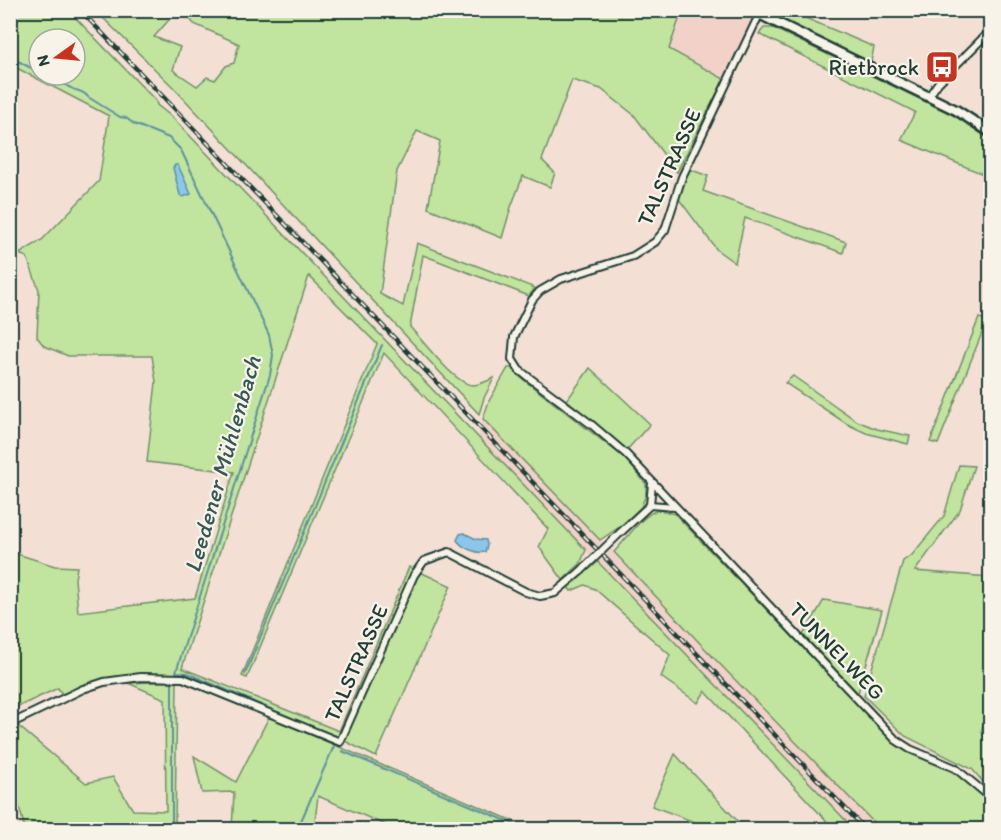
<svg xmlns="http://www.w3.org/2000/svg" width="1001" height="840" viewBox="0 0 1001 840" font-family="Itim,sans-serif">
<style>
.built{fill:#f2d1c8}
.green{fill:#c1e49e;stroke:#709069;stroke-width:1.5;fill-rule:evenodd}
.water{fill:#8ac7ea;stroke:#5f90a1;stroke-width:1.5}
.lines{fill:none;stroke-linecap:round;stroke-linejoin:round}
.stream{stroke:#5f90a1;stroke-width:2}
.minor-casing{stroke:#1f3d34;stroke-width:10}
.secondary-casing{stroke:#1f3d34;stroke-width:13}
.minor{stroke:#f7f3e8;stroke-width:6}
.secondary{stroke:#f7f3e8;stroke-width:8}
.rail-casing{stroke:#1f3d34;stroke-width:4.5}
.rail{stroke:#f7f3e8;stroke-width:2;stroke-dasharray:7;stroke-linecap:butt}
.minor-bridge-casing{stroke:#1f3d34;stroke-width:10;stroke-linecap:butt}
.minor-bridge{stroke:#f7f3e8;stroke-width:6}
.labels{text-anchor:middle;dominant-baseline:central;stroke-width:4.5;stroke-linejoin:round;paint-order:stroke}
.poi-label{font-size:22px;fill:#1f3d34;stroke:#f7f3e8;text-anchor:end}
.street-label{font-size:22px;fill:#1f3d34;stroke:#f7f3e8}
.water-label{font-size:24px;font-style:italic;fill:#345958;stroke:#f7f3e8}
</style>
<rect width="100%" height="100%" fill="#f4dfd5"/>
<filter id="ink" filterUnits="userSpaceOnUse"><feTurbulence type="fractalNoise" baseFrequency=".0167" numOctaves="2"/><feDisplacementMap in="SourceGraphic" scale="12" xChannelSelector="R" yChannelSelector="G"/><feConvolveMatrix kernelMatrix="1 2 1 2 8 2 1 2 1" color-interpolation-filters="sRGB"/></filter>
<g filter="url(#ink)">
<!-- built -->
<g class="built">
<polygon points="682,11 738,11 753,18 724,79 669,49"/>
<polygon points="483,419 600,540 614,552 880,829 854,829 478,438"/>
</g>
<!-- green -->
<g class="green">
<path d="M11,11H69L156,101L157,105L172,117L586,550L580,564L563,580L539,547L548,529L384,353L247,678L242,676L377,344L309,276L182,668L339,731L409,567L451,586L376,757L337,737L328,735L183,675L141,673L103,679L62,694L58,688L11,710V552L55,566L77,567L75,579L78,612L195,598L234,472L147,462L156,382L152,356H68L44,346L37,337L39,290L27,257L19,254L42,240L99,181L109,116L11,65ZM39,39H75V75H39Z"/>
<path d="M96,11H175V13L154,37L180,47L173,70L197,86L207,77L215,80L226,66L234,63L239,44L194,24L183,11H682L669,49L724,79L677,172L634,115L601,89L572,80L542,160L555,173L550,187L523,176L511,207L502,238L428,208L440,141L417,131L397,171L380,294L403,306L417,243L535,288L529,296L423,255L410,327C423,341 454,383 472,385C480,385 487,381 494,378L484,398L479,414L173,87Z"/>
<polygon points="760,11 789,11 874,47 871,62"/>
<polygon points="764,28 773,28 957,117 990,140 990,177 901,140 915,112 759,34"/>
<polygon points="689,169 708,176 703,191 846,242 843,253 745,218 735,263 717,250 678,198"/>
<polygon points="979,318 987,320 938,444 930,442"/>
<polygon points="508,368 512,368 520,377 626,459 646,484 646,495 641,507 621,526 600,540 483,419 489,401"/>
<polygon points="590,368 650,424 627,450 567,400"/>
<polygon points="793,376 857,421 877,429 910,436 908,444 866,433 847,424 785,383"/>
<polygon points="959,465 974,466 960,510 915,571 990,577 990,703 981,732 990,737 990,790 972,769 905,736 864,696 903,561 912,555 944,516"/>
<path d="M659,510L675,514L826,672L861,706L892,740L900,747L963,777L990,802V829H880L712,656L614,552C626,540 644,512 659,510Z"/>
<polygon points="598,562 854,829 834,829 705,691 698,703 661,677 670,655 595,589 585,585 571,591 568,587"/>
<polygon points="824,600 882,610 858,693 803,635"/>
<polygon points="177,681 175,829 25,829 11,776 11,728 17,725 86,783 113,777 133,810 166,811 165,699 128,683"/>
<polygon points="269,717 532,829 395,829 318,796 314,829 232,829 234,792 202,793 194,756 236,782"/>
<polygon points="675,754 745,829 713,829 652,806"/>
</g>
<!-- water -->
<g class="water">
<polygon points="175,165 178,165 191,194 183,197 180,195 173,168"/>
<path d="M464,533L476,539L486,540L487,546L485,552C477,554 462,548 457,540L460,534Z"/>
</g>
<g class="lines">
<!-- stream -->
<g class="stream">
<polyline points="10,57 39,72"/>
<path d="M45,75C56,78 62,84 71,88C78,92 83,90 88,97L120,117L126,118L134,124L169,138L181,150L269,335L273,355L270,375L176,672L187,673L329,734"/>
<polyline points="245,674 382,345"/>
<polyline points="172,683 172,830"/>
<polyline points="342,751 528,830"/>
<polyline points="297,830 334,746"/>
</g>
<!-- minor casing -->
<g class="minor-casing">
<g id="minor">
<polyline points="759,15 682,177 665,230 655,242 633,256 561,279 540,291 532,300 514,337 512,359 519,370 592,425 626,454 896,740 910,749 955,768 990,797"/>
<polyline points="929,96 938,83 990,31"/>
<polyline points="650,505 675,507"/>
<polyline points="620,533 650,505 652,483"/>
<polyline points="10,724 83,689 104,682 141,677 183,678 340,742 414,575 424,561 449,552 526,592 540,596 555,593 581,571"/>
</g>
</g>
<!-- secondary casing -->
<g class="secondary-casing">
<polyline id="secondary" points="751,10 956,110 990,132"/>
</g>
<!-- minor -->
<use href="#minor" class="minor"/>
<!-- secondary -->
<use href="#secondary" class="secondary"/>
<!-- rail casing -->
<g class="rail-casing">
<polyline id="rail" points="80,10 866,830"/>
</g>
<!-- rail -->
<use href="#rail" class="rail"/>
<!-- minor-bridge casing -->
<g class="minor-bridge-casing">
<polyline id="minor-bridge" points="581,571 620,533"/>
</g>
<!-- minor-bridge -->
<use href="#minor-bridge" class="minor-bridge"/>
</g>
</g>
<!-- icons -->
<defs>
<g id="bus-square" transform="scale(1.725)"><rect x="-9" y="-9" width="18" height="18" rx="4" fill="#c8321e" stroke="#f7f3e8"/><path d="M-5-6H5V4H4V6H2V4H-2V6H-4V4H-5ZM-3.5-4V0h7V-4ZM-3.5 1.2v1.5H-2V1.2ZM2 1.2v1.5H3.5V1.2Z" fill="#fff"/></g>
</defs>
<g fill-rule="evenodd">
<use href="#bus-square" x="942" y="67"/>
</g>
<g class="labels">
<!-- poi labels -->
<g class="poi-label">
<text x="919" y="67">Rietbrock</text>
</g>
<!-- street labels -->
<g class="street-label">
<text transform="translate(669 167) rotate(-66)">TALSTRASSE</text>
<text transform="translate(837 651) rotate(46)">TUNNELWEG</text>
<text transform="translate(356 663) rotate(-66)">TALSTRASSE</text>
</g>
<!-- water labels -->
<g class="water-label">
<text transform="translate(222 464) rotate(-74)">Leedener Mühlenbach</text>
</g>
</g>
<!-- margin -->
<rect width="1001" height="840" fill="none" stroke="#f7f3e8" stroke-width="36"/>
<rect x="18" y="18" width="965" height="804" fill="none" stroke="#1f3d34" stroke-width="2" filter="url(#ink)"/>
<!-- north arrow -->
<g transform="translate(57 57) rotate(255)"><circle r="28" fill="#f7f3e8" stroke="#a1aaa0" stroke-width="1.5"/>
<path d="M0-4.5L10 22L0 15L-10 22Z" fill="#c8321e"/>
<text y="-9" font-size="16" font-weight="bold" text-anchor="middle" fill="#1f3d34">N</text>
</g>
</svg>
